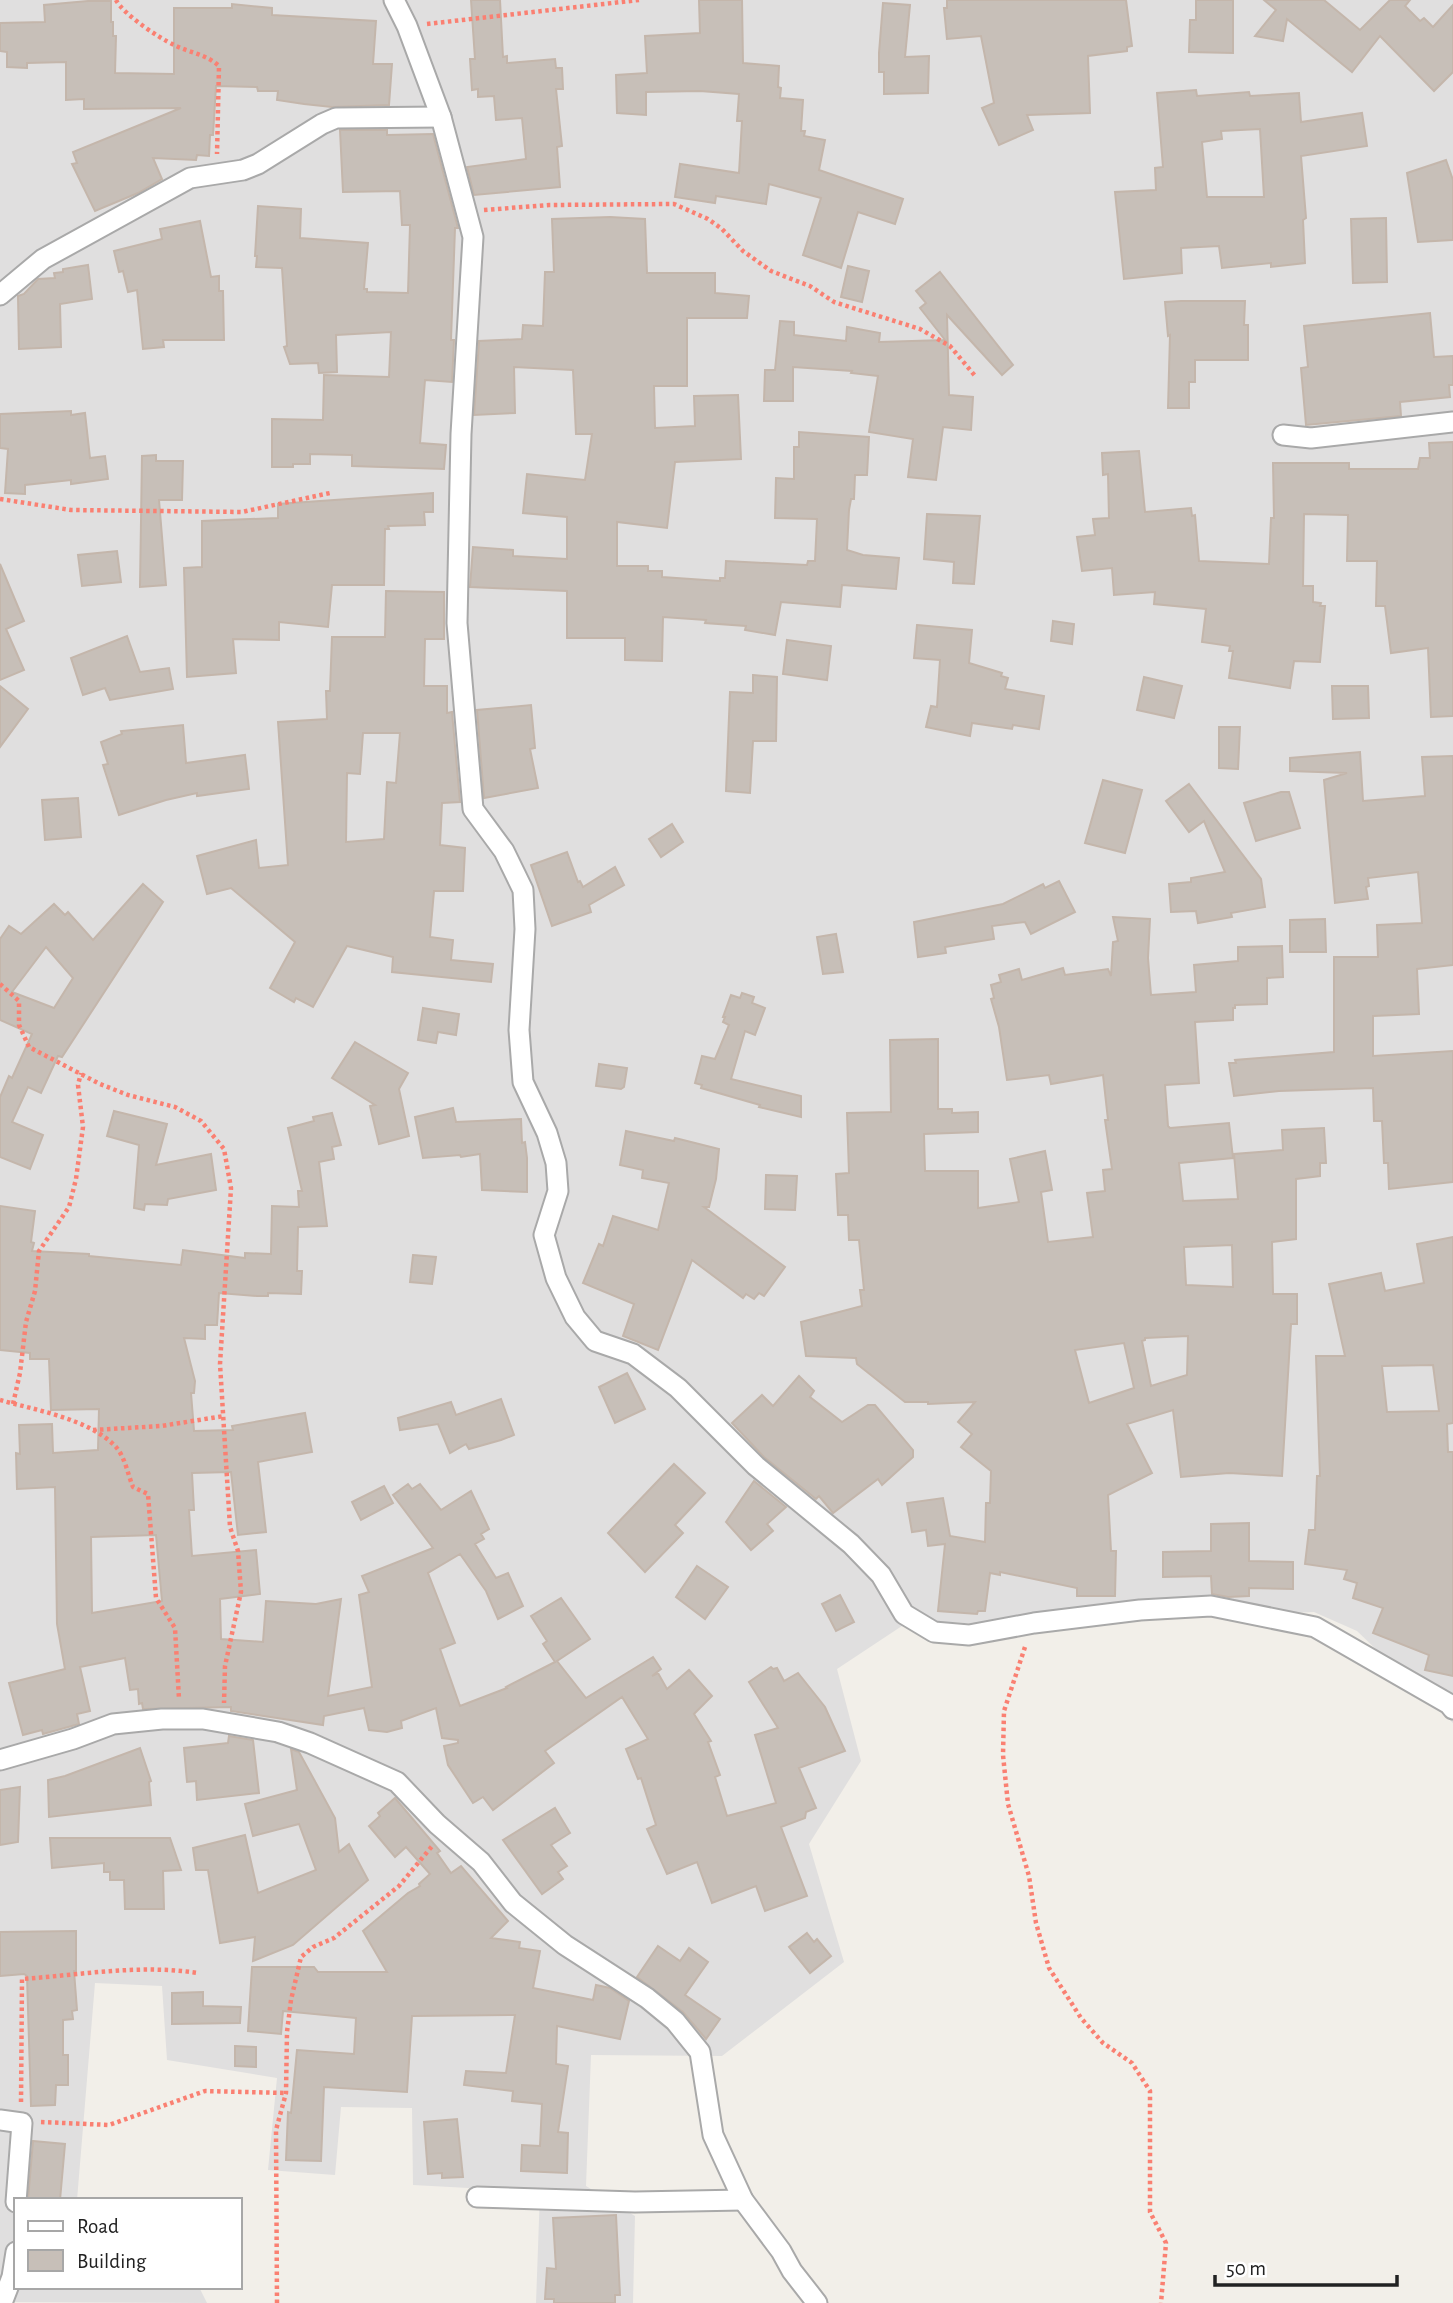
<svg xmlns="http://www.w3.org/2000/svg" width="1453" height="2303" viewBox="0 0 1453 2303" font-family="'Alegreya Sans',sans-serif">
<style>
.residential{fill:#e0dfdf}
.building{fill:#c7bfb8;stroke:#c4b6ab;stroke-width:2;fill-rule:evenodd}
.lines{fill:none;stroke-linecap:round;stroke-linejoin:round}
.minor-casing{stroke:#a9a9a9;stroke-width:23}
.path{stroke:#fa8072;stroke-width:4.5;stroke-dasharray:3.5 3.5;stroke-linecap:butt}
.minor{stroke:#fff;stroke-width:19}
</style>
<rect width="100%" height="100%" fill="#f2efe9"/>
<!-- residential -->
<polygon class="residential" points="0,0 1453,0 1453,1723 1357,1631 1314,1612 1001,1625 911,1620 837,1669 861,1761 809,1844 844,1962 722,2056 591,2055 586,2186 635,2216 633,2303 536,2303 540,2192 413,2185 412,2108 341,2107 335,2175 268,2170 277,2078 167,2060 162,1986 95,1983 77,2200 16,2200 16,2287 199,2287 207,2303 0,2302"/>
<!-- building -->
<g class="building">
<polygon points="471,0 500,0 503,57 507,56 507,63 555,59 556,68 562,68 563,89 556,89 562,146 557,147 560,187 474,195 467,167 526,159 522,118 496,120 494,96 478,97 478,89 472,90 470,59 475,59"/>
<polygon points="699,0 742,0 743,63 779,66 778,87 781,88 780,98 803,100 801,131 805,131 804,136 825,140 819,170 903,199 895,224 858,212 841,268 803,255 821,198 769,184 766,204 716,196 715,203 675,197 680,164 739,173 742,121 737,121 739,94 700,91 646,92 646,115 617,113 616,75 647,73 645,36 700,33"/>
<polygon points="947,0 1126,0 1132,46 1127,47 1127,51 1088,56 1090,113 1027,115 1033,130 999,145 982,108 994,103 981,36 947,39 944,8 947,8"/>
<polygon points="1196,0 1233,0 1233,53 1189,52 1190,20 1196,20"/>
<polygon points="1264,0 1324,0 1360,30 1390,0 1410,0 1405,6 1420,21 1424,18 1433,27 1453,5 1453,72 1434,91 1380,36 1352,72 1287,19 1283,41 1255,36 1276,10"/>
<polygon points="88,1 111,1 111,22 113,22 113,36 116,36 115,73 174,74 174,8 232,8 232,4 272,8 272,15 376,21 373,64 392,64 389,105 332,107 304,104 277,100 278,91 258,91 257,87 216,86 213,135 210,135 209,156 197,155 196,160 153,158 162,179 138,193 95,211 72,164 77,163 73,152 181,108 84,109 84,99 66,100 66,62 27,63 27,68 7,67 7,52 0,51 0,23 45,22 44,5"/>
<polygon points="883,3 910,5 905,57 929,56 928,93 884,94 884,72 879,72 879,53"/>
<path d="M1196,90L1197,96L1249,92L1250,96L1299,93L1301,122L1362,113L1367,146L1301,156L1306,218L1303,220L1305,263L1271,267V263L1222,268L1219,246L1181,248L1182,273L1124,279L1115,192L1156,190L1155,168L1163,167L1157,93ZM1260,129L1264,197H1207L1202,142L1222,139L1221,131Z"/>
<polygon points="340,130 387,130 387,135 433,134 458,228 455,228 451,340 454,340 452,382 425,380 420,443 446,445 444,469 352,466 352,455 310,454 310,464 293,464 293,467 272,467 272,419 323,420 324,375 389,377 391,332 336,335 337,372 319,373 318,363 290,364 284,347 287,346 282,268 256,267 257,256 255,256 258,206 301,209 300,238 368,243 364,289 367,289 367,292 408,293 410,225 402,225 400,191 343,192"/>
<polygon points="1446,160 1453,180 1453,240 1418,242 1407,173"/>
<polygon points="610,217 645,219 647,273 715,273 715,293 749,296 747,318 687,318 687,386 654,386 655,428 695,426 694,396 738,395 741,459 675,462 667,528 617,522 617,566 648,566 648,571 662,571 662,577 720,581 720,578 725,578 726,561 807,565 808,561 815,561 817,519 775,518 776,478 794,479 794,447 799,447 799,432 869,437 867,475 855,475 854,499 851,499 849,510 847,550 863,555 899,558 896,589 842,585 840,607 781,602 775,635 745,630 746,626 705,623 706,620 663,617 662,661 625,660 625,638 567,638 567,591 470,587 473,547 513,550 513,556 567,559 567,517 523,513 527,474 585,480 592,434 576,434 573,370 514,367 515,413 474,415 479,341 522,339 523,325 543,326 545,272 554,272 552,219"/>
<polygon points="1386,218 1387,282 1353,283 1351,219"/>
<polygon points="200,221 211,277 219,276 219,291 223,291 224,340 163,340 164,347 143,349 137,290 128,292 123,271 119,272 114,251 162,239 160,229"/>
<polygon points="88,265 92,299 60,304 61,347 19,349 18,296 24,294 38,279 55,278 54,273 63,272 63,269"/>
<polygon points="848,266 869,271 862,302 841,297"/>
<polygon points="940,272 1013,365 1002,375 947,315 949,395 973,397 971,430 943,427 936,480 908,477 913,439 869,432 878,376 851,373 852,371 793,367 793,401 764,401 765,370 775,370 780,321 794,322 794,335 846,341 847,327 880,333 879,342 945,340 920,308 926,303 916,291"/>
<polygon points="1181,301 1245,301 1244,325 1248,325 1248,360 1195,360 1195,382 1189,382 1189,408 1168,408 1170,335 1168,336 1165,302"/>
<polygon points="1430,313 1434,357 1453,356 1453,385 1449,385 1450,397 1400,402 1401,416 1306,425 1301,368 1308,367 1304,326"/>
<polygon points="71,411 71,415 85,413 90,458 105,456 108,479 71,484 71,480 25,485 25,494 5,493 8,449 0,448 0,414"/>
<polygon points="1453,442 1453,716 1431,717 1428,648 1391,653 1385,606 1376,606 1377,561 1347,561 1348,515 1304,514 1303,586 1313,586 1313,602 1321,603 1320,606 1325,606 1320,662 1294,661 1290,688 1229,678 1233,651 1229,651 1230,646 1202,642 1206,609 1154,604 1155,592 1114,595 1112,568 1082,571 1077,537 1095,535 1093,519 1109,518 1108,474 1103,475 1102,453 1139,451 1145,512 1191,508 1192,516 1195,515 1199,561 1269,564 1271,518 1274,518 1273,463 1349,463 1349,469 1418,469 1420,458 1430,458 1429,443"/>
<polygon points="156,455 156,461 183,461 182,500 159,500 166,585 140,587 142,456"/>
<polygon points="433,493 433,512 424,512 425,525 388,526 389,529 385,529 384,585 332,585 328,627 279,622 279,640 233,639 236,673 187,677 184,568 202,567 202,521 278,518 278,504"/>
<polygon points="927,514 980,516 974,584 953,583 954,562 924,559"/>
<polygon points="117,551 121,582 82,586 78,555"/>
<polygon points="0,564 24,621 6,629 24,670 0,680"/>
<path d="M386,591L444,592V639H425L424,686H447V713L452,712L460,802L442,803L440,845L465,848L463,891H434L430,937L453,940L451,960L493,964L491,982L392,972L393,957L347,946L313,1007L296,998L294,1002L270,988L295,942L231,888L207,894L197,856L256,840L259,868L288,865L278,722L327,719L326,691H330L332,637H385ZM363,733H400L396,783L387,782L384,839L346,842L347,773L360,774Z"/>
<polygon points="1053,621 1074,624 1072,644 1051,641"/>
<polygon points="917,625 972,630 969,663 1002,673 1001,676 1008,678 1005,689 1044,696 1039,729 1013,725 1012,729 972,723 970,736 926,727 931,706 937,707 940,660 914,658"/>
<polygon points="127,636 140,672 169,668 173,689 110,700 105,688 83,695 71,658"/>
<polygon points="787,640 831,646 827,680 783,674"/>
<polygon points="753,675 777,677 776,741 753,741 750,793 726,791 730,692 753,693"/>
<polygon points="1144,677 1182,686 1174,718 1137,710"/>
<polygon points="0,686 28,709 0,747"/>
<polygon points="1332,686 1368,686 1369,718 1333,719"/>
<polygon points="531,705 535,748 530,749 538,788 484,798 477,710"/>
<polygon points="183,725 186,763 245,755 249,789 197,796 197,793 166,800 119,815 103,765 108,764 101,742 122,734 121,731"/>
<polygon points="1219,727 1240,727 1238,769 1219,768"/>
<polygon points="1360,752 1363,801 1425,796 1422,757 1453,756 1453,965 1417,969 1419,1014 1373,1016 1373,1056 1453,1051 1453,1182 1389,1189 1388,1163 1384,1163 1382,1121 1374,1121 1373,1088 1279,1091 1234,1096 1229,1063 1236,1063 1235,1060 1334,1052 1334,957 1378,957 1377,925 1422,923 1418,872 1368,878 1369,886 1366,887 1368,899 1335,903 1324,780 1347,773 1290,771 1290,758"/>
<polygon points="1103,780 1142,790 1125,853 1085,843"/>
<polygon points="1189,784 1261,879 1265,907 1231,913 1232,917 1198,923 1196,911 1171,912 1169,884 1191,882 1191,878 1225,872 1204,821 1189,832 1166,801"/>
<polygon points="1281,792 1289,792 1300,828 1256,841 1244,803"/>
<polygon points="78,798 81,837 45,840 42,800"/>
<polygon points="672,824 683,842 661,857 649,839"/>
<polygon points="567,852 578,882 580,881 583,887 615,867 624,885 589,905 591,912 552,926 531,865"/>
<polygon points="1059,881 1075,912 1031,934 1025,922 992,926 994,939 945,947 946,953 918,957 914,922 1003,904 1043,884 1045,888"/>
<path d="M143,884L163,902L62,1057L58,1056L41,1093L28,1087L12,1122L43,1135L30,1169L0,1157V1097L9,1076L12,1078L32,1034L0,1020V939L9,926L21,934L54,904L65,915L68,912L93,940ZM46,947L73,978L54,1008L12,992Z"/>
<path d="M1113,917L1150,919L1148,958L1151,995L1196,992L1194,965L1238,961V947L1282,946L1283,977L1267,978V1004L1235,1005V1008H1233V1020L1195,1022L1199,1083L1165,1085L1168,1126L1170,1128L1229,1123L1233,1158L1179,1163L1183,1201L1238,1199L1234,1154L1283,1150L1282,1130L1324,1128L1326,1163H1320V1176L1296,1179V1239L1272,1242L1273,1294H1297V1324H1291L1282,1476L1229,1473L1181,1477L1173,1410L1127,1424L1152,1473L1108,1495L1111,1551H1116L1115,1596H1077V1588L1000,1572V1575L990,1573L985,1611H978L977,1614L938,1611L945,1544L928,1546L926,1530L912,1532L907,1503L943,1498L950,1536L985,1542L986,1503H990L991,1471L961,1447L972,1434L958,1422L975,1402L928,1404V1402H905L857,1364L856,1358L806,1356L801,1322L862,1306L860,1290H864L859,1240H849L848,1215H838L836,1174L849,1173L847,1113L891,1112L890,1040L938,1039V1109H952V1113L978,1112V1132L924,1134L925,1171H978V1208L1019,1202L1010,1159L1045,1151L1052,1190L1041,1192L1048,1242L1093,1237L1087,1193L1105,1191L1103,1170L1112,1169L1105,1120H1108L1103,1075L1051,1084L1049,1075L1007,1080L999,1027L991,999L994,998L991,985L1001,982L999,975L1019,969L1022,980L1063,968L1065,975L1108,969L1111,976L1113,942L1118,941ZM1232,1245L1233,1287L1186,1285L1184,1247ZM1188,1336L1187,1375L1151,1386L1142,1341L1145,1340V1338ZM1124,1343L1134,1388L1089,1403L1075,1350Z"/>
<polygon points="1325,919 1326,952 1290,952 1290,920"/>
<polygon points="836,934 843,972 823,974 817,937"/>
<polygon points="742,993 754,997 752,1003 765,1008 755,1035 745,1031 731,1079 801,1096 801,1117 759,1107 760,1105 701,1088 702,1085 695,1083 702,1056 715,1059 729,1025 723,1022 725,1017 723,1017 731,995 740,998"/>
<polygon points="423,1008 459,1014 456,1035 438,1032 436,1043 418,1040"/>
<polygon points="355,1042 408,1073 399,1089 409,1136 379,1144 370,1106 375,1105 332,1078"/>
<polygon points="599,1064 627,1068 624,1087 621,1089 596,1086"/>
<polygon points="453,1108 456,1122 521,1119 522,1143 525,1142 527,1158 527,1192 482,1190 480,1154 461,1157 460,1155 423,1158 415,1117"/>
<polygon points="114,1111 167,1124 156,1165 211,1154 216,1190 168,1199 167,1205 145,1204 144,1210 134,1208 139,1145 107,1136"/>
<path d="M332,1113L341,1145L332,1147L334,1159L319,1162L327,1226L298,1227L297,1271H302L301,1294L268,1293V1296H257L219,1293L217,1325H205V1339L184,1338L195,1381L194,1393H191L194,1431L233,1430L232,1426L305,1413L312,1452L258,1462L266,1532L238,1535L231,1472L192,1473L194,1510H189L192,1556L256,1550L260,1594L220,1599L221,1639L263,1642L266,1601L316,1604L341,1599L328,1696L372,1687L359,1595L369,1592L362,1576L433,1548L393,1495L408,1484L412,1489L420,1484L441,1510L471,1491L489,1529L481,1534L484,1539L475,1544L496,1578L508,1573L523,1606L498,1619L486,1591L460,1554L428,1573L455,1643L440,1649L460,1706L507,1688L506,1687L555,1662L543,1644L547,1641L531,1616L561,1598L590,1639L557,1661L586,1698L653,1657L661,1669L652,1676L658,1673L667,1689L689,1670L712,1696L694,1714L711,1741L708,1742L720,1775L715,1777L727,1816L776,1803L755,1735L778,1728L749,1682L771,1667L773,1669L777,1668L784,1681L798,1673L825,1707L845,1751L799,1768L816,1808L806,1812L805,1818L781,1827L807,1896L765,1911L756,1886L712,1903L697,1862L667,1874L647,1829L656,1825L641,1778L638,1779L626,1749L648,1739L622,1697L545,1751L554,1763L493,1810L483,1797L473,1803L448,1765L444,1746L458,1743V1740L442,1738L436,1708L401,1721L402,1728L387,1732L369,1730L364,1708L324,1716L323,1725L231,1711V1707L143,1709L142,1703L139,1704L138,1689L130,1690L125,1658L80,1667L90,1711L77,1714L79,1724L43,1734L42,1730L23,1735L9,1683L65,1669L57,1624L55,1487L17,1489L16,1453L20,1454L19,1425L52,1424L53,1453L98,1450L99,1409L51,1410L49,1359H30V1353L0,1350V1206L35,1211L31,1242L34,1243L32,1251L89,1254V1256L181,1265L183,1250L245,1258V1253L271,1254L272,1206L299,1207L298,1191H302L288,1128L314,1121L313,1117ZM156,1535L162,1601L92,1613L91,1537Z"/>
<polygon points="626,1131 674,1141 675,1138 719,1149 716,1179 709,1207 704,1207 785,1267 764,1296 759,1293 754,1299 746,1294 743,1298 692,1260 658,1350 623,1336 634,1304 583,1283 599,1244 603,1246 613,1216 658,1230 669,1183 642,1178 643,1170 620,1165"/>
<polygon points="766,1175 797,1176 795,1210 765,1209"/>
<path d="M1453,1237V1423L1447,1424L1448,1452H1453V1676L1425,1670L1429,1655L1373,1633L1383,1608L1353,1598L1357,1583L1344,1579L1347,1570L1305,1564L1309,1530H1315L1317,1476H1320L1316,1356H1345L1329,1284L1381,1273L1385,1291L1424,1283L1417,1244ZM1433,1365L1439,1411L1387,1412L1382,1366Z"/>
<polygon points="413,1255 436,1257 432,1284 410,1282"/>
<polygon points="627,1373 645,1409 615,1423 599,1387"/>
<polygon points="799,1376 814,1391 810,1397 842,1422 868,1405 875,1405 913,1450 913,1457 882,1485 878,1479 833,1513 819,1496 816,1499 764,1457 732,1423 762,1395 773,1406"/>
<polygon points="501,1399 514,1435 501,1440 469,1449 466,1444 450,1453 438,1424 400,1430 398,1418 451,1402 456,1415"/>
<polygon points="674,1464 705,1493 675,1525 683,1533 645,1572 608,1533"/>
<polygon points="754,1481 786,1507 767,1524 773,1531 751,1550 726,1522"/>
<polygon points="384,1486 393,1503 361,1520 352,1502"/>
<polygon points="1249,1523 1249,1561 1293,1562 1293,1589 1249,1588 1249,1596 1228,1597 1212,1594 1211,1576 1163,1577 1163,1552 1211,1551 1211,1524"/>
<polygon points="697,1566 728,1587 705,1619 676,1597"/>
<polygon points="840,1595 854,1622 836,1631 822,1604"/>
<polygon points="229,1736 253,1740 259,1793 197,1800 196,1781 187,1782 184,1748 228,1743"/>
<polygon points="140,1748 151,1781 149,1782 151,1805 49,1817 48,1780 65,1776"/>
<polygon points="291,1749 299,1752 335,1818 339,1852 349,1844 368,1880 293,1945 253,1961 255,1937 220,1943 208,1870 196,1870 193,1848 245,1835 258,1893 316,1870 299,1824 253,1836 245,1804 297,1790"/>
<polygon points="20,1787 18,1842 0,1845 0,1790"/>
<polygon points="395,1798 440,1851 437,1853 451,1873 461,1866 508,1921 491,1938 520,1942 519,1948 540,1951 533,1988 593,2000 596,1985 610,1988 629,2001 620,2039 557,2026 556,2064 568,2066 558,2132 568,2133 567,2173 521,2171 522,2145 540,2146 542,2104 512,2101 513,2091 464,2085 466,2071 506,2073 515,2015 412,2016 407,2092 324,2087 321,2161 286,2160 288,2112 291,2113 297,2050 354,2054 356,2018 283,2011 281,2034 248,2031 252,1967 314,1967 318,1972 387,1972 363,1931 408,1893 420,1886 419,1884 430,1874 406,1847 395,1857 369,1826 380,1816 378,1813"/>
<polygon points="555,1808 570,1833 551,1845 567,1866 558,1872 563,1879 542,1894 503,1840"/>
<polygon points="50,1838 170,1838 181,1870 163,1871 164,1909 125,1909 124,1880 110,1880 110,1872 104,1872 104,1863 52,1868"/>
<polygon points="76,1931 76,1971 74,1971 77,2010 72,2011 73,2019 63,2020 63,2055 68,2055 68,2085 56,2085 55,2105 31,2106 27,1976 24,1974 0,1976 0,1932"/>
<polygon points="807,1933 814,1942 817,1939 831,1956 810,1973 789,1947"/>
<polygon points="658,1946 680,1961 689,1948 708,1962 685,1995 720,2019 706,2039 683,2012 637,1977"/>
<polygon points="203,1992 203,2006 241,2007 240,2023 172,2024 172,1993"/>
<polygon points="235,2046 256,2047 256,2067 235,2066"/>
<polygon points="457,2119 463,2177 442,2178 442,2173 428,2174 424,2122"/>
<polygon points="33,2141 65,2144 60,2200 28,2200"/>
<polygon points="616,2215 620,2295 615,2295 615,2303 554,2303 554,2299 545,2299 547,2268 556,2269 553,2218"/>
</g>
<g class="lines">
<!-- minor casing -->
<g class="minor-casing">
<g id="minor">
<polyline points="394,0 407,26 441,117 473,237 461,434 457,623 473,809 504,851 523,890 525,929 519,1030 523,1082 547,1133 556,1163 558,1191 544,1235 556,1278 575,1317 595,1341 633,1354 678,1388 756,1466 851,1544 881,1575 904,1614 934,1632 969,1635 1034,1623 1140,1610 1211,1606 1315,1627 1449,1704 1453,1709"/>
<polyline points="0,295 43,259 190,178 243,170 258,164 322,124 336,118 441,117"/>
<polyline points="1283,435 1311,438 1453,422"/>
<polyline points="0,1760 73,1739 113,1724 162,1719 203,1719 278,1732 310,1743 397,1782 437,1824 481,1862 513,1903 565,1945 647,1998 675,2021 700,2052 713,2135 743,2200 781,2251 792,2271 817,2303"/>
<polyline points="0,2120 22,2123 16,2202"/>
<polyline points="477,2197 635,2202 743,2200"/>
<polyline points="2,2303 12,2277 16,2252"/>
</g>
</g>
<!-- path -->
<g class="path">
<path d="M116,0C123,14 159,38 174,45C190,53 206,54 219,66L217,154"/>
<polyline points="427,24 639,0"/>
<polyline points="484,210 549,205 674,204 708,219 722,229 743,251 771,271 810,286 834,302 920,329 950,346 976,377"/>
<polyline points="0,499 71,510 242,512 330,493"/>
<polyline points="0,984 19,1001 19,1025 29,1047 100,1084 128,1095 175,1107 201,1121 224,1149 231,1188 220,1364 230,1527 238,1551 241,1592 225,1666 224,1703"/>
<path d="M0,1400C35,1410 90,1419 116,1447C125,1457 128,1475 133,1487L148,1494L156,1598L175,1628L179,1699"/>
<polyline points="13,1404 20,1373 26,1322 35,1291 39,1251 69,1207 76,1179 83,1127 78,1085 81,1073"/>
<polyline points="93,1430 161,1426 224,1416"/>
<polyline points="1025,1647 1004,1711 1003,1755 1008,1804 1029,1876 1036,1923 1049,1968 1081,2018 1103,2043 1132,2063 1150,2091 1150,2212 1166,2243 1161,2303"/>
<path d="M21,2102L22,1979C80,1975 140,1964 198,1973"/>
<polyline points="41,2122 109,2125 205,2091 286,2093"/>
<polyline points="277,2303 276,2130 286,2093 287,2032 291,2000 301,1957 313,1947 334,1938 399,1886 433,1845"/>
</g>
<!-- minor -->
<use href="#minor" class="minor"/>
</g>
<!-- legend -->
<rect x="14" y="2198" width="228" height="91" fill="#ffffff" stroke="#a7a7a7" stroke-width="2"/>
<rect x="28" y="2221" width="35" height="10" fill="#ffffff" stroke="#a7a7a7" stroke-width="2"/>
<text x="77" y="2233" font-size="21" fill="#222222">Road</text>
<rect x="28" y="2250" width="35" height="21" fill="#c7bfb8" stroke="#a7a7a7" stroke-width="2"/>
<text x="77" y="2268" font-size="21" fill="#222222">Building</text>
<!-- scale -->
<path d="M1215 2275v10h182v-10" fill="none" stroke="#222222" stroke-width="3.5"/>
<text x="1226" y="2275" font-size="21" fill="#222222" stroke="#ffffff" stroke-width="5" paint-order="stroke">50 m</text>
</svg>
